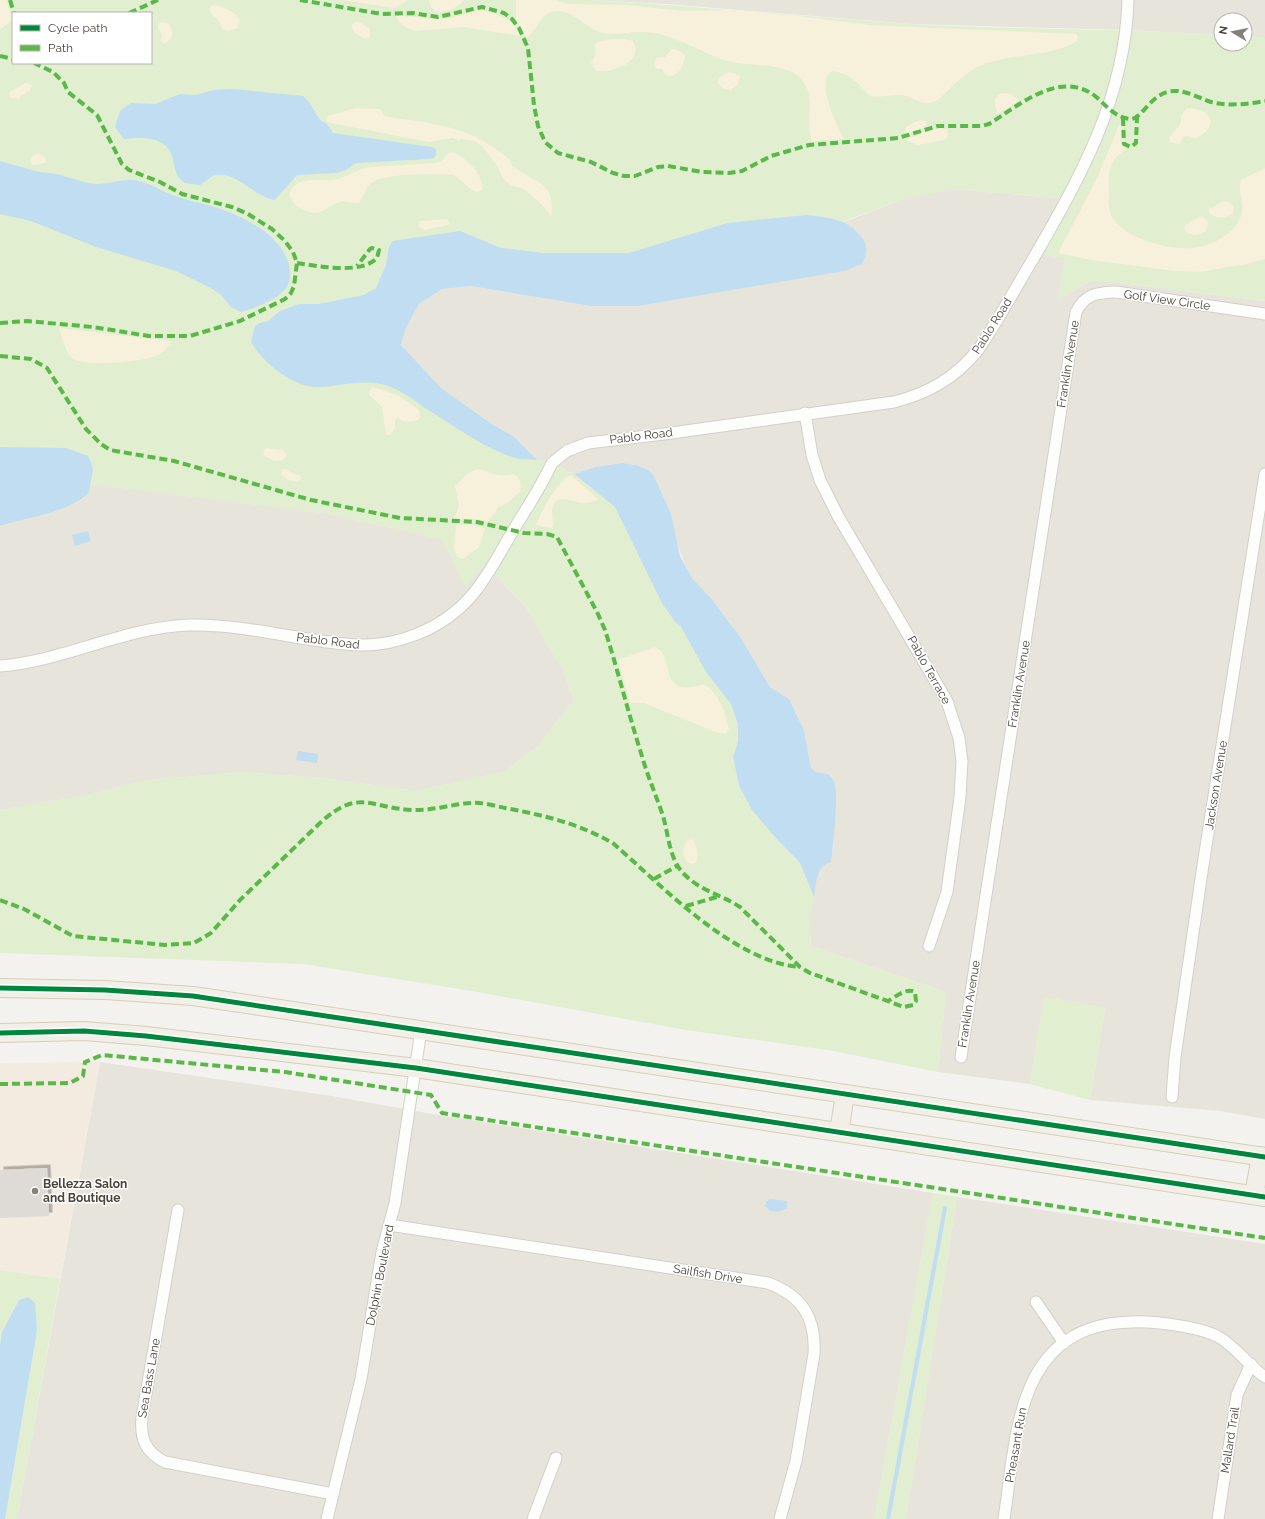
<svg xmlns="http://www.w3.org/2000/svg" width="1265" height="1519" viewBox="0 0 1265 1519" font-family="Raleway,sans-serif">
<style>
.residential{fill:#e7e4dc}
.commercial{fill:#f3ebdf}
.green{fill:#e1eecf;fill-rule:evenodd}
.sand{fill:#f7f0da}
.water{fill:#c0ddf1}
.lines{fill:none;stroke-linecap:round;stroke-linejoin:round}
.stream{stroke:#c0ddf1;stroke-width:4}
.building{fill:#dedbd6;filter:url(#shadow)}
.street-casing{stroke:#d2d0cb;stroke-width:13}
.primary-casing{stroke:#d6cebb;stroke-width:20}
.street{stroke:#fdfdfc;stroke-width:11}
.primary{stroke:#f2efe6;stroke-width:18}
.quiet{stroke:#58b947;stroke-width:4;stroke-dasharray:8 4;stroke-linecap:butt}
.cycleway-casing{stroke:#fff;stroke-width:8}
.cycleway{stroke:#00873e;stroke-width:5}
.poi-dot{fill:#868178;stroke:#fff;stroke-width:1.5}
.labels{text-anchor:middle;dominant-baseline:central;stroke-width:3;stroke-linejoin:round;paint-order:stroke}
.street-label{font-size:12px;fill:#4b4439;stroke:#fff}
.poi-label{font-size:12px;font-weight:bold;fill:#4b4439;stroke:#fff;text-anchor:start}
</style>
<defs>
<filter id="shadow"><feDropShadow dx="3.5" dy="-3.5" stdDeviation="0" flood-color="#0004"/></filter>
</defs>
<rect width="100%" height="100%" fill="#f4f2ee"/>
<!-- residential -->
<g class="residential">
<polygon points="590,0 1265,0 1265,38 1245,37 1245,20 1221,20 1221,35 1126,30 911,24 666,4"/>
<polygon points="953,189 1068,199 1045,255 1065,258 1058,299 1094,280 1265,301 1265,1119 1220,1111 1090,1100 1105,1008 1044,997 1030,1084 938,1072 946,992 811,946 809,921 818,870 825,863 833,850 834,828 828,774 816,772 811,768 804,730 789,699 770,687 741,638 710,597 692,578 686,567 649,470 636,465 622,463 595,467 574,474 552,463 537,460 513,436 493,425 441,388 401,345 406,328 419,304 442,289 471,286 591,306 638,306 693,295 844,222 907,198"/>
<polygon points="92,484 324,513 442,539 466,587 482,567 490,569 525,606 563,670 574,700 537,747 503,772 417,791 321,778 243,772 148,780 82,796 0,810 0,526 44,514 76,503"/>
<polygon points="100,1062 332,1096 438,1115 933,1193 874,1519 17,1519"/>
<polygon points="957,1197 1265,1244 1265,1519 906,1519"/>
</g>
<!-- commercial -->
<polygon class="commercial" points="100,1062 60,1279 0,1270 0,1063"/>
<!-- green -->
<g class="green">
<path d="M0,0H590C697,6 803,17 910,24C1014,30 1117,28 1221,35V44H1245V37L1265,38V301L1094,280L1058,299L1065,258L1045,255L1067,199L953,189L907,198L844,221C861,236 871,240 862,264L844,271L638,306H591L471,286L442,289L419,304L406,328L401,345L441,388L493,425L513,436L537,460L552,463L574,474L615,507L676,623L681,627L706,672L731,704L738,725V741L733,757L739,786L752,810L774,836L800,863L814,897L809,921L811,946L946,992L938,1072L834,1051L686,1030L472,991L303,964L0,953V810L82,796L148,780L243,772L321,778L417,791L503,772L537,747L574,700L563,670L525,606L490,569L482,567L466,588L442,539L324,513L92,484C91,487 91,491 90,493C80,509 19,520 0,526ZM13,13H151V63H13Z"/>
<polygon points="1044,997 1105,1008 1090,1100 1030,1084"/>
<polygon points="933,1193 957,1197 906,1519 874,1519"/>
<polygon points="0,1270 60,1279 17,1519 5,1519 37,1331 28,1297 19,1300 2,1332 0,1346"/>
</g>
<!-- sand -->
<g class="sand">
<polygon points="0,0 6,0 13,19 0,30"/>
<polygon points="341,0 408,0 395,8"/>
<path d="M428,0H464C459,7 444,15 435,11C431,9 430,3 428,0Z"/>
<path d="M516,0H556L568,4L627,5L683,11L727,10L800,16L870,25L1077,34V41C1046,60 1008,51 976,68C962,75 950,89 938,100C921,109 914,95 899,95C889,95 879,98 870,96C858,84 851,74 833,71L827,75C821,95 835,120 844,139L812,141C804,121 817,98 802,80C786,60 746,68 724,60C698,51 672,33 644,32C629,31 614,37 599,32C584,26 570,7 552,12C541,14 536,31 527,38L516,21Z"/>
<path d="M213,5C222,6 237,12 240,21L237,28L229,31L222,29C221,26 221,24 219,22C216,16 211,18 210,8Z"/>
<path d="M478,10C496,13 514,17 520,36L464,27L416,31C407,29 400,25 396,16C410,15 423,19 437,19C451,19 465,14 478,10Z"/>
<path d="M163,22L169,24C175,33 173,37 165,44L160,41L162,36L158,28L159,23Z"/>
<polygon points="354,22 360,22 370,29 370,37 364,39 355,33 351,26"/>
<path d="M612,39H625L633,41C645,63 611,73 596,71L591,63L596,54L595,45L597,42Z"/>
<path d="M671,49L678,50L685,55C685,65 677,80 665,75L662,69H656L654,64L656,58L665,57Z"/>
<polygon points="728,72 734,73 740,76 738,84 731,90 723,88 717,82 719,78"/>
<polygon points="26,83 32,85 30,91 21,95 19,99 11,98 9,95 11,91"/>
<path d="M1001,93L1011,94L1019,101L998,114C995,107 992,96 1001,93Z"/>
<path d="M356,108L380,109L385,116L390,117C440,125 471,126 511,161L512,166C534,182 557,183 551,216L541,204L524,189L509,185L503,178L497,166L482,146L474,141L461,139L459,141L453,138L429,142L331,123L326,121L327,116Z"/>
<path d="M1187,108C1197,108 1208,111 1211,121C1210,131 1203,134 1195,139L1187,136L1183,137L1180,144L1171,143L1169,138L1181,123V116Z"/>
<polygon points="920,120 926,121 927,126 906,135 905,130 907,126"/>
<path d="M1120,123L1122,129L1120,142L1126,149C1111,160 1109,166 1109,184C1109,195 1107,207 1112,217C1120,230 1134,236 1147,241C1173,249 1195,253 1220,239C1228,234 1235,228 1239,220C1248,205 1236,193 1241,180L1265,168V259L1246,264L1200,272L1175,271L1091,260L1058,253L1097,178Z"/>
<polygon points="939,128 948,129 947,138 944,140 918,145 907,141 907,139 928,130"/>
<path d="M453,152C465,156 485,176 482,190L478,192C467,191 463,179 453,175C435,174 382,172 369,185C364,191 364,198 358,203C352,203 346,201 340,202C330,204 325,213 315,213C299,213 277,193 299,183C309,178 322,181 333,180C346,178 357,169 370,167L437,163L442,161L448,153Z"/>
<polygon points="38,153 45,157 46,163 33,165 31,163 30,158"/>
<path d="M1224,201L1229,202L1234,207L1233,213C1225,219 1217,219 1209,213V209Z"/>
<path d="M1200,216L1204,217L1208,224L1206,231C1199,236 1189,237 1184,229L1185,225Z"/>
<polygon points="447,219 450,223 449,225 424,230 418,226 419,221"/>
<path d="M59,328L171,341C169,345 166,350 162,353C150,362 86,367 73,359C65,353 62,337 59,328Z"/>
<polygon points="373,387 399,396 419,410 420,417 418,420 406,422 397,418 395,420 395,428 390,435 386,435 382,407 369,395 370,389"/>
<polygon points="265,448 283,450 287,456 283,460 274,461 263,455"/>
<path d="M283,469C290,468 293,476 300,475L302,478L298,482L288,480L281,474Z"/>
<path d="M477,469C485,469 491,474 499,475C508,477 517,469 520,482C521,486 521,488 520,492L506,504L498,508L488,522L476,519H454L459,506L455,486L467,474Z"/>
<path d="M571,475L598,499C593,503 586,504 580,503C570,500 552,493 552,513C552,518 554,521 553,526L551,528L536,525C540,514 559,478 571,475Z"/>
<polygon points="469,524 485,528 479,547 463,559 457,557 454,549 456,525"/>
<path d="M654,647C676,652 656,701 703,684C720,693 725,712 729,729L726,734L715,732L644,703H630L618,660Z"/>
<path d="M692,839C697,844 699,856 696,863L690,864C682,860 682,848 687,841Z"/>
</g>
<!-- water -->
<g class="water">
<path d="M232,89L303,96L309,102L320,120L327,124L333,133L431,147L436,149V154L434,158L429,159L356,163L346,170L336,173L297,175L275,200C253,197 239,172 216,175C211,176 205,182 200,185L185,183C175,177 175,168 173,159C168,136 142,137 124,139L115,127L120,111L131,103L155,104L180,94L196,95L214,90Z"/>
<path d="M0,161C12,164 23,168 35,171C42,173 49,172 56,174C70,177 82,183 97,184C111,184 125,177 139,181C153,184 164,193 178,197C192,202 207,204 221,209C250,219 292,242 290,277C289,297 257,307 241,312L231,307L221,295L211,288L176,271L96,247L31,221L0,214Z"/>
<path d="M807,215C829,218 848,218 862,238C865,241 867,248 866,253C866,256 863,261 862,264L844,271L638,306H591L471,286L442,289L419,304L406,328L401,345L441,388L493,425L513,436L537,460C531,459 525,460 519,459C490,452 451,424 425,408C413,399 400,390 386,385C365,379 343,385 322,387C295,389 264,364 251,342L255,326L260,323L268,321L280,311L299,304H319L364,295L376,288L386,265L389,247L393,241L460,231L501,248L543,253H629L728,223Z"/>
<path d="M0,447L66,448L88,456L93,468L89,493C65,514 30,516 0,526Z"/>
<path d="M622,463L636,465L649,470L654,476L671,514L680,556L692,578L710,597L741,638L770,687L789,699L804,730L811,768L816,772L828,774C830,776 833,779 834,782C839,793 833,848 831,862C815,867 817,883 814,897L800,863L774,836L752,810L739,786L733,757L738,741V725L731,704L706,672L681,627L676,623L662,603L615,507L574,474L595,467Z"/>
<polygon points="88,531 91,541 75,546 72,535"/>
<polygon points="298,751 318,754 317,763 296,760"/>
<polygon points="770,1199 787,1201 787,1208 778,1212 770,1211 765,1206 766,1202"/>
<polygon points="28,1297 35,1303 37,1331 5,1519 0,1519 0,1346 2,1332 19,1300"/>
</g>
<g class="lines">
<!-- stream -->
<polyline class="stream" points="888,1519 945,1208"/>
</g>
<!-- building -->
<polygon class="building" points="47,1168 49,1216 0,1218 0,1170"/>
<g class="lines">
<!-- street casing -->
<g class="street-casing">
<g id="street">
<polyline points="805,413 812,455 820,480 838,516 947,701 959,738 962,761 960,797 947,892 929,946"/>
<path d="M0,666C65,661 124,627 190,625C242,624 293,639 345,644C392,650 443,630 473,594C489,575 500,552 513,531C526,509 541,487 552,463L567,451L588,443L664,434L894,402C929,393 955,378 978,350C998,321 1015,289 1033,259C1081,176 1125,98 1128,0"/>
<path d="M961,1057L1076,312C1086,293 1097,293 1116,292L1265,314"/>
<polyline points="1172,1097 1175,1057 1203,865 1265,474"/>
<path d="M178,1210L142,1417C140,1438 145,1452 165,1462L333,1494"/>
<path d="M389,1225L768,1283C802,1296 816,1317 814,1354L796,1461L780,1519"/>
<polyline points="1036,1302 1064,1343"/>
<polyline points="327,1519 361,1379 382,1252 395,1203 421,1030"/>
<polyline points="533,1519 556,1458"/>
<path d="M1004,1519C1017,1433 1016,1325 1131,1322C1153,1321 1196,1326 1217,1336C1236,1346 1247,1365 1265,1377"/>
<polyline points="1218,1519 1237,1395 1251,1364"/>
</g>
</g>
<!-- primary casing -->
<g class="primary-casing">
<g id="primary">
<polyline points="0,988 105,990 193,996 1265,1157"/>
<polyline points="0,1033 84,1031 146,1036 416,1068 1265,1197"/>
<polyline points="839,1132 845,1094"/>
<polyline points="1254,1195 1261,1156"/>
</g>
</g>
<!-- street -->
<use href="#street" class="street"/>
<!-- primary -->
<use href="#primary" class="primary"/>
<!-- quiet -->
<g class="quiet">
<polyline points="10,0 14,13"/>
<path d="M300,0L382,14L413,13L438,17L482,7L504,13L512,19L519,28L528,48L534,105L538,126L545,142L558,153L591,162L613,173L624,176H635L658,167L668,166L702,172L729,173L742,171L771,156L809,145L898,138L938,126H982L989,124C1018,106 1060,69 1095,96C1106,105 1114,117 1130,119C1142,120 1151,92 1173,91C1185,90 1197,97 1208,101C1226,107 1247,104 1265,101"/>
<polyline points="129,13 158,0"/>
<polyline points="0,56 13,59"/>
<polyline points="1123,118 1124,144 1131,147 1136,143 1137,117"/>
<path d="M297,263C318,266 361,275 377,258L379,250L372,248L370,249L357,266"/>
<polyline points="0,323 27,321 93,327 149,336 190,336 240,321 285,299 291,293 294,286 297,263 293,252 285,241 272,229 248,214 232,207 182,194 160,182 129,170 122,164 97,115 68,92 64,83 53,72 34,63"/>
<path d="M0,356L31,359L47,368L86,429L101,444L110,450L174,461L311,500L400,518L477,522L524,533L547,534L557,537L598,614L605,630C618,671 628,712 641,753C647,775 656,795 663,816C669,836 669,860 685,875C701,891 722,895 740,907L800,967L810,973L904,1007L913,1005L916,1001L915,992C906,987 896,997 888,1001"/>
<polyline points="654,879 677,866"/>
<path d="M0,900L24,909L73,936L165,945L194,943L211,933L240,900L321,822C359,788 370,808 412,810C432,811 452,804 472,803C483,802 495,806 505,808C543,815 581,824 614,844C662,886 734,962 800,967"/>
<polyline points="686,906 720,896"/>
<polyline points="0,1084 70,1083 83,1076 85,1062 102,1055 285,1072 431,1095 442,1113 1265,1238"/>
</g>
<!-- cycleway casing -->
<g class="cycleway-casing">
<g id="cycleway">
<polyline points="0,988 105,990 193,996 1265,1157"/>
<polyline points="0,1033 84,1031 146,1036 416,1068 1265,1197"/>
</g>
</g>
<!-- cycleway -->
<use href="#cycleway" class="cycleway"/>
</g>
<!-- markers -->
<circle class="poi-dot" cx="35" cy="1191" r="4"/>
<g class="labels">
<!-- street labels -->
<g class="street-label">
<text transform="translate(1167 300) rotate(8)">Golf View Circle</text>
<text transform="translate(992 326) rotate(-58)">Pablo Road</text>
<text transform="translate(1068 364) rotate(-81)">Franklin Avenue</text>
<text transform="translate(641 436) rotate(-7)">Pablo Road</text>
<text transform="translate(328 641) rotate(7)">Pablo Road</text>
<text transform="translate(929 670) rotate(61)">Pablo Terrace</text>
<text transform="translate(1019 684) rotate(-81)">Franklin Avenue</text>
<text transform="translate(1216 785) rotate(-81)">Jackson Avenue</text>
<text transform="translate(969 1004) rotate(-81)">Franklin Avenue</text>
<text transform="translate(708 1274) rotate(9)">Sailfish Drive</text>
<text transform="translate(380 1275) rotate(-79)">Dolphin Boulevard</text>
<text transform="translate(149 1378) rotate(-80)">Sea Bass Lane</text>
<text transform="translate(1230 1440) rotate(-81)">Mallard Trail</text>
<text transform="translate(1016 1445) rotate(-80)">Pheasant Run</text>
</g>
<!-- poi labels -->
<g class="poi-label">
<text x="43" y="1184">Bellezza Salon<tspan x="43" dy="14">and Boutique</tspan></text>
</g>
</g>
<!-- legend -->
<rect x="12" y="12" width="140" height="52" fill="#ffffff" stroke="#b7b4b0"/>
<rect x="20" y="25" width="20" height="6" fill="#00873e" stroke="#b7b4b0"/>
<text x="48" y="32" font-size="12" fill="#4b4439">Cycle path</text>
<rect x="20" y="45" width="20" height="6" fill="#58b947" stroke="#b7b4b0"/>
<text x="48" y="52" font-size="12" fill="#4b4439">Path</text>
<!-- north arrow -->
<g transform="translate(1233 32) rotate(280)"><circle r="19" fill="#ffffff" stroke="#b7b4b0"/>
<path d="M0-3L7 15L0 10L-7 15Z" fill="#868178"/>
<text y="-6" font-size="11" font-weight="bold" text-anchor="middle" fill="#4b4439">N</text>
</g>
</svg>
